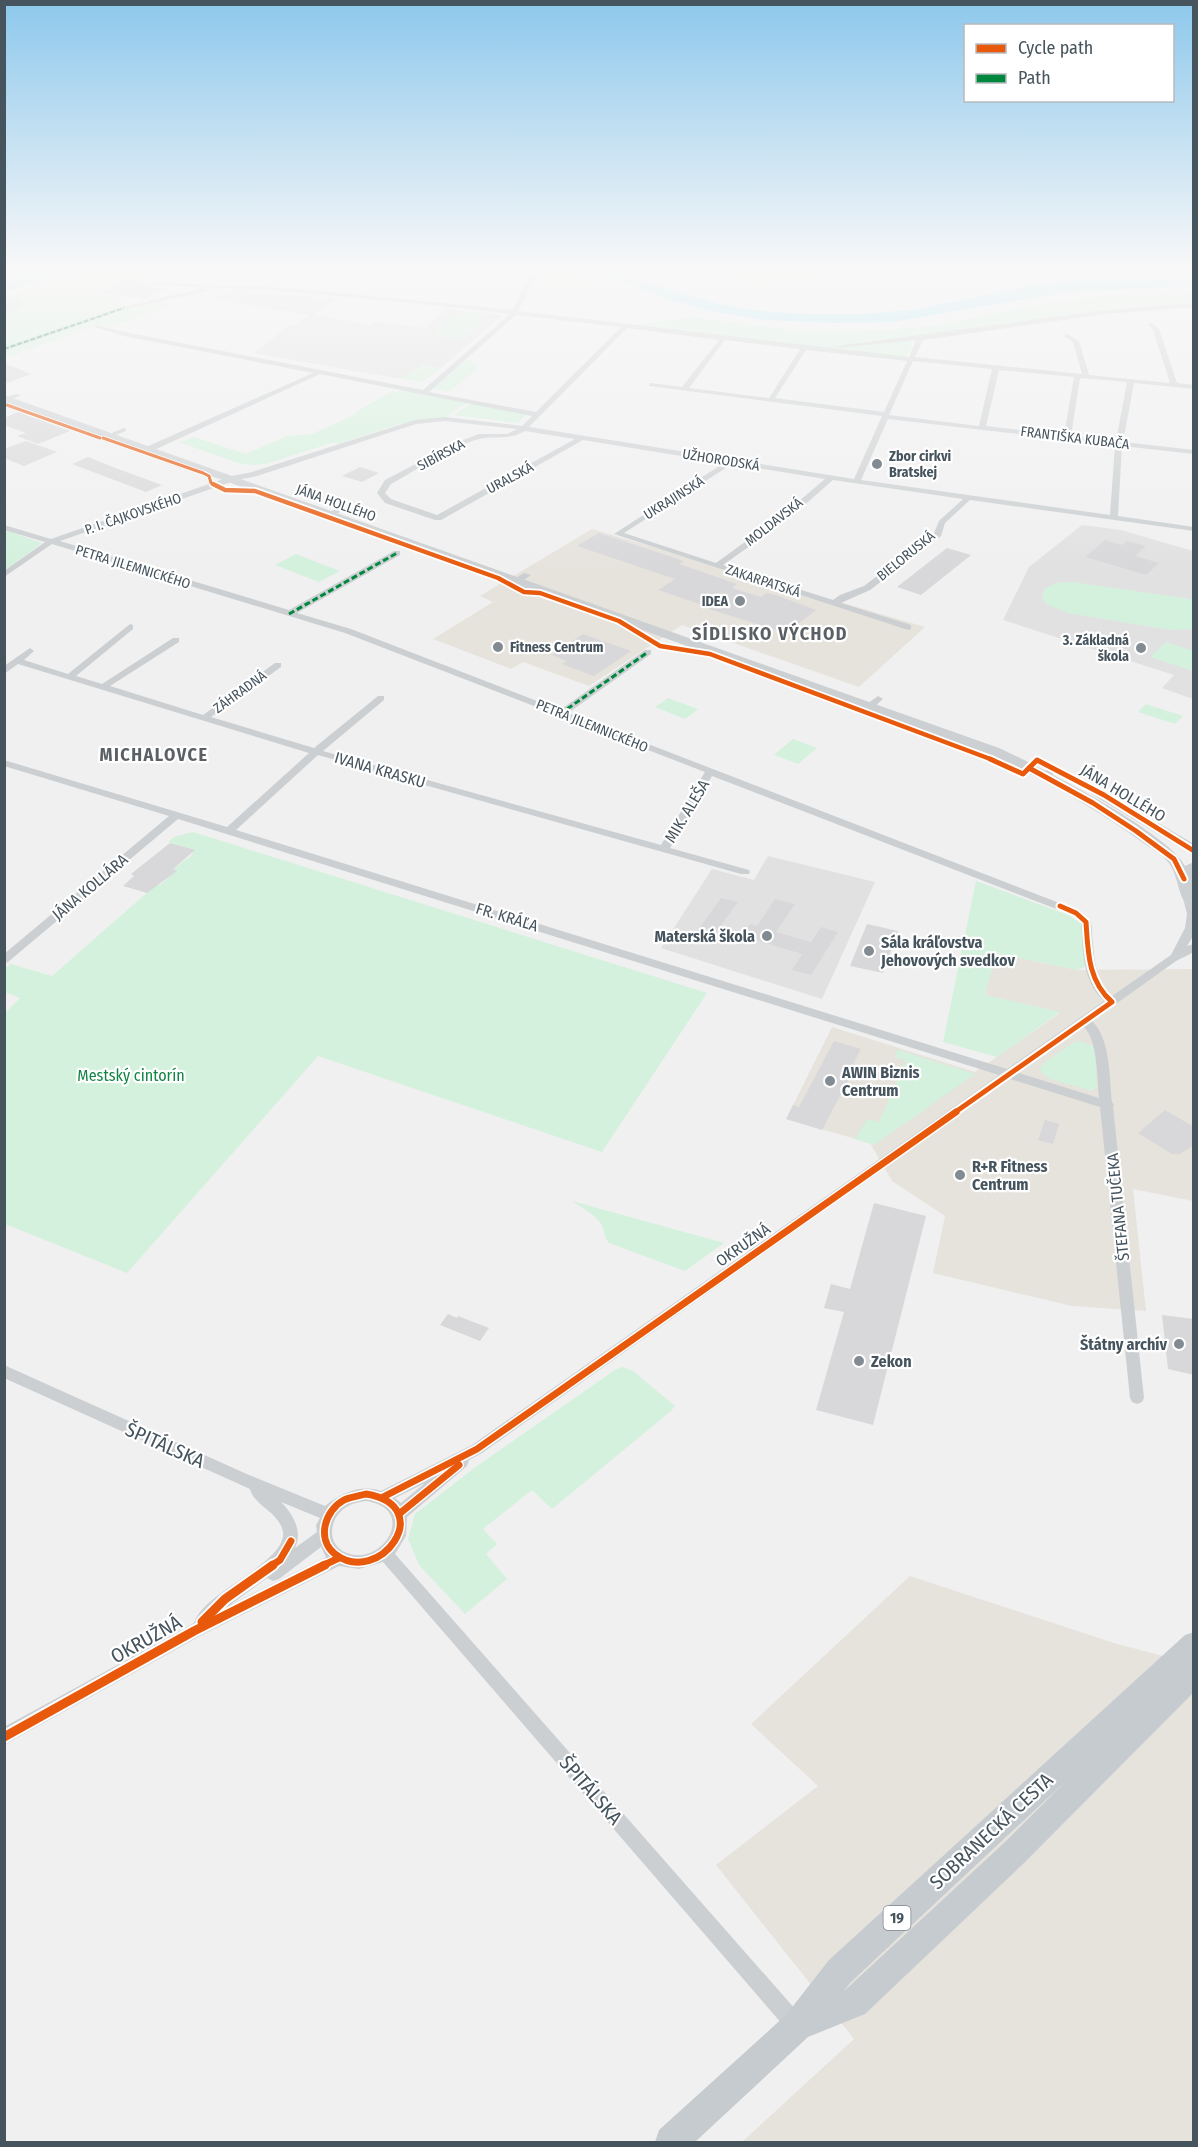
<svg xmlns="http://www.w3.org/2000/svg" width="1198" height="2147" viewBox="0 0 1198 2147" font-family="'Fira Sans Condensed',sans-serif">
<style>
.commercial{fill:#e6e3dd}
.education{fill:#e2e1e2}
.green{fill:#d3f1dd}
.water{fill:#a5e6f1}
.building{fill:#d8d8da}
.lines{fill:none;stroke-linecap:round;stroke-linejoin:round}
.street{fill:#cbcfd1;fill-rule:evenodd}
.secondary{fill:#ccd0d2;fill-rule:evenodd}
.primary{fill:#c6cbcf;fill-rule:evenodd}
.quiet-far1{stroke:#00873e;stroke-width:2;stroke-dasharray:5 2;stroke-linecap:butt}
.quiet{stroke:#00873e;stroke-width:3;stroke-dasharray:6 3;stroke-linecap:butt}
.cycleway-far4-casing{stroke:#fff;stroke-width:5}
.cycleway-far3-casing{stroke:#fff;stroke-width:8}
.cycleway-far2-casing{stroke:#fff;stroke-width:9}
.cycleway-far1-casing{stroke:#fff;stroke-width:10}
.cycleway-casing{stroke:#fff;stroke-width:13}
.cycleway-far4{stroke:#e8590c;stroke-width:3}
.cycleway-far3{stroke:#e8590c;stroke-width:4.5}
.cycleway-far2{stroke:#e8590c;stroke-width:5}
.cycleway-far1{stroke:#e8590c;stroke-width:7}
.cycleway{stroke:#e8590c;stroke-width:9}
.poi-dot{fill:#828b91;stroke:#fff;stroke-width:2}
.labels{text-anchor:middle;dominant-baseline:central;stroke-width:4.5;stroke-linejoin:round;paint-order:stroke}
.far-street-label{font-size:14px;fill:#46545e;stroke:#fff}
.far-poi-label{font-size:14px;font-weight:bold;fill:#46545e;stroke:#fff;text-anchor:start}
.shield{fill:#fff;stroke:#7e878e;stroke-width:1.5}
.shield-label{font-size:15px;font-weight:bold;fill:#46545e}
.street-label{font-size:16px;fill:#46545e;stroke:#fff}
.poi-label{font-size:16px;font-weight:bold;fill:#46545e;stroke:#fff;text-anchor:start}
.park-label{font-size:16px;fill:#118544;stroke:#fff}
.far-district-label{font-size:18px;font-weight:bold;letter-spacing:1.5px;fill:#5b6064;stroke:#fff}
.near-street-label{font-size:20px;fill:#46545e;stroke:#fff}
</style>
<rect width="100%" height="100%" fill="#f1f0f0"/>
<!-- commercial -->
<g class="commercial">
<polygon points="592,529 925,627 859,687 682,625 589,686 523,662 511,669 433,639 493,602 480,596"/>
<polygon points="996,953 1077,970 1193,969 1193,1201 1133,1189 1146,1311 1072,1306 933,1273 945,1216 892,1181 870,1143 786,1119 832,1027 975,1072 1060,1013 985,995"/>
<polygon points="910,1576 1114,1643 1193,1664 1193,2142 742,2142 854,2039 716,1865 818,1786 751,1724"/>
</g>
<!-- education -->
<g class="education">
<polygon points="237,290 336,299 314,315 371,325 375,322 425,328 446,309 503,315 441,368 422,365 400,379 254,353 290,325 293,325 309,315 211,299"/>
<polygon points="1082,525 1121,530 1193,551 1193,699 1162,688 1174,675 1003,620 1029,567"/>
<polygon points="768,856 875,882 822,999 661,948 712,869 754,880"/>
</g>
<!-- green -->
<g class="green">
<polygon points="78,271 168,271 157,277 148,277 115,297 120,297 119,304 122,304 124,308 157,302 176,304 109,327 99,325 5,358 4,297"/>
<polygon points="539,271 565,271 609,290 529,289"/>
<path d="M692,271H811L850,286L848,290C795,300 744,283 692,271Z"/>
<polygon points="1193,293 1193,303 1125,307 915,337 906,358 634,325 692,317 801,331 890,330 938,325 1044,303 1103,296"/>
<path d="M465,312L480,314L484,318C472,335 456,344 435,335V331L452,316Z"/>
<polygon points="466,360 471,360 478,369 448,392 433,388"/>
<polygon points="423,365 441,368 422,382 400,379"/>
<polygon points="402,389 466,403 444,418 399,424 338,444 334,442 266,464 251,465 238,463 179,442 194,437 246,454 287,436 312,434 356,414 356,412 392,391 397,392"/>
<polygon points="472,403 527,414 518,423 454,415"/>
<polygon points="5,530 42,543 5,570 4,530"/>
<polygon points="296,554 340,571 319,582 275,565"/>
<polygon points="1072,582 1190,599 1193,601 1193,629 1170,630 1068,613 1048,605 1042,599 1044,589 1056,583"/>
<polygon points="1166,642 1193,651 1193,671 1150,657"/>
<polygon points="668,698 698,709 685,719 655,707"/>
<polygon points="1146,704 1183,716 1175,724 1138,712"/>
<polygon points="793,739 817,748 798,764 774,755"/>
<polygon points="193,832 707,993 602,1152 318,1056 127,1273 5,1224 5,1013 20,998 5,992 5,968 11,964 52,976 157,884 160,885 176,871 173,869 191,856 194,850 168,842 174,837"/>
<polygon points="976,881 1068,915 1082,924 1086,966 1077,970 996,953 985,995 1060,1012 997,1057 943,1042"/>
<polygon points="1080,1041 1093,1046 1095,1051 1097,1086 1092,1091 1050,1079 1041,1072 1040,1068 1043,1064 1074,1042"/>
<polygon points="898,1050 975,1074 874,1145 855,1139 867,1119 879,1122 906,1061 894,1057"/>
<path d="M572,1201L724,1243L685,1271L609,1243C605,1238 605,1234 603,1228C599,1216 582,1208 572,1201Z"/>
<polygon points="623,1367 633,1371 675,1406 671,1411 552,1509 532,1490 483,1529 497,1544 486,1554 507,1579 465,1614 419,1565 408,1539 415,1514 477,1466 615,1370"/>
</g>
<!-- water -->
<g class="water">
<polygon points="38,271 65,271 5,293 5,282"/>
<polygon points="596,271 619,271 647,282 719,304 760,311 804,314 864,314 919,309 1042,283 1090,278 1193,276 1194,286 1068,292 893,322 837,323 766,320 707,310 664,298"/>
</g>
<!-- building -->
<g class="building">
<polygon points="126,278 144,282 148,287 169,288 145,299 98,293"/>
<polygon points="18,297 22,307 4,315 4,303"/>
<polygon points="4,363 31,374 4,384"/>
<polygon points="18,412 70,431 38,444 17,436 26,433 4,425 4,418"/>
<polygon points="26,441 57,452 24,466 4,458 4,449"/>
<polygon points="88,457 118,469 162,485 146,492 72,464"/>
<polygon points="360,467 379,473 362,482 342,476"/>
<polygon points="599,533 684,561 679,564 737,584 732,588 761,597 766,593 776,595 816,610 786,633 706,608 708,607 658,590 675,579 577,546"/>
<polygon points="1105,540 1122,545 1127,541 1146,546 1135,556 1159,563 1146,575 1085,557"/>
<polygon points="947,548 971,555 921,595 897,587"/>
<polygon points="583,634 631,651 594,676 562,664 567,661 552,655"/>
<polygon points="170,843 195,850 173,869 177,871 147,893 123,886 134,876 131,874"/>
<polygon points="721,898 738,902 709,942 692,938"/>
<polygon points="775,899 795,904 776,932 811,942 821,927 838,932 811,975 792,970 802,954 742,936 750,924 757,926"/>
<polygon points="867,924 898,931 883,973 850,966"/>
<polygon points="834,1041 861,1049 849,1072 852,1073 822,1130 786,1119 793,1105 799,1107"/>
<polygon points="1165,1110 1194,1127 1194,1145 1180,1154 1172,1154 1138,1133"/>
<polygon points="1045,1120 1059,1124 1053,1144 1038,1140"/>
<polygon points="874,1203 926,1216 873,1425 816,1410 844,1312 824,1308 831,1284 850,1289"/>
<polygon points="448,1314 457,1318 458,1316 489,1328 480,1341 440,1325"/>
<polygon points="1162,1315 1194,1319 1194,1375 1168,1369"/>
</g>
<g class="lines">
<!-- street -->
<g class="street">
<path d="M533,271H539L518,311L909,357L916,340L840,348L837,346L1105,310L1194,303V307L1105,314L923,340L915,357L1082,374L1073,342L1064,336L1067,334L1079,341L1089,375L1170,383L1153,330L1147,324L1152,323L1159,329L1177,383L1194,385V389L1134,383L1123,442L1194,450V454L1122,446L1118,516L1194,527V531L970,500L945,523L941,536L870,590L841,603L911,625V629L908,630L614,534L724,463L583,440L441,520H435L385,503L377,493L385,480L458,442L479,434H507L517,429L445,421L416,424L257,476L237,480L60,541L289,610L394,551H400V555L297,613L351,629L560,710L645,650H651V654L568,713L1080,911L1091,922C1094,947 1092,978 1112,996L1171,955L1185,928L1187,914L1183,898L1188,895L1193,898L1194,935L1187,946L1194,944V952L1176,961L1092,1021C1111,1040 1109,1076 1112,1102L1114,1105L1113,1107L1144,1398L1142,1402L1137,1404L1132,1402L1130,1398L1100,1107L1010,1079L482,1453L469,1460L467,1466L407,1517L406,1536L395,1554L803,2018L806,2025L803,2032L796,2035L789,2032L383,1562L359,1569L339,1566L200,1636L4,1745V1727L194,1623C204,1590 294,1561 282,1528C276,1511 254,1505 250,1489L4,1378V1365L249,1475L325,1506C342,1493 360,1484 381,1491L472,1445L999,1075L178,819L8,962L4,963V954L169,816L4,766V760L227,827L309,753L18,664L4,674V666L30,648L34,651L24,660L68,674L130,624L133,625V629L76,676L102,684L173,638H179V642L110,686L203,715L275,663H281V667L211,717L314,748L378,696H384V700L323,751L661,845L705,772L345,633L52,544L4,577V571L45,542L4,530V525L51,539L232,476L252,472L415,420L445,417L522,426L532,416L320,374L152,451H146V447L313,373L124,336L95,327V325L125,332L423,390L510,314C389,299 269,289 148,285L146,282L291,288L512,310ZM516,315L621,327L536,412L429,392ZM627,328L719,340L682,387L651,383L649,384V386L882,416L854,479L529,427ZM725,340L800,349L769,398L689,388ZM806,350L907,361L884,412L775,398ZM913,361L992,369L979,426L889,415ZM999,370L1074,377L1064,435L986,426ZM1080,378L1127,382L1116,441L1071,436ZM888,419L1115,445L1110,515L861,480ZM525,431L575,439L437,515L391,499L385,493L391,484C418,469 445,450 475,440C493,434 505,442 525,431ZM732,464L825,479L786,512L716,563L624,533ZM833,480L963,499L939,521L934,533L864,586L840,595L833,600L723,565L792,516ZM318,755L741,874H749L750,872L749,870L670,848L712,776L1072,915L1081,923C1083,950 1082,982 1104,1001L1007,1069L236,830ZM1084,1027C1098,1041 1097,1078 1099,1098L1019,1073ZM425,1483L401,1503L395,1498ZM366,1501C419,1509 382,1567 347,1553C324,1544 330,1515 348,1506C353,1503 360,1502 366,1501ZM281,1502L320,1518L316,1525L317,1532L295,1548C303,1531 293,1514 281,1502ZM321,1547L326,1557L230,1605L267,1578L273,1581L279,1579Z"/>
<polygon points="205,288 207,291 126,309 4,351 4,347 122,307"/>
<polygon points="16,394 21,395 4,403 4,398"/>
<polygon points="124,428 126,429 126,431 111,437 107,435"/>
<polygon points="340,507 344,509 343,511 330,516 326,514"/>
<polygon points="524,573 531,575 520,583 514,583 514,579"/>
<polygon points="878,696 883,699 873,708 867,708 867,704"/>
<path d="M1054,765L1059,768C1055,773 1048,779 1042,777V773Z"/>
</g>
<!-- secondary -->
<g class="secondary">
<path d="M4,395L999,748C1038,766 1168,832 1185,866L1194,862V909L1188,907C1176,892 1179,875 1168,862C1162,854 1150,848 1142,842C1094,807 1042,779 989,754L4,402Z"/>
<polygon points="1095,786 1194,844 1194,856 1090,793 1088,790"/>
</g>
<!-- primary -->
<path class="primary" d="M1194,1632V1692L1025,1862L865,2014L808,2037L695,2142H655L659,2130L786,2015L829,1960L1185,1635ZM1066,1781L1005,1842L843,1992L851,1982Z"/>
<!-- quiet-far1 -->
<polyline class="quiet-far1" points="4,349 124,308"/>
<!-- quiet -->
<g class="quiet">
<polyline points="289,614 397,553"/>
<polyline points="560,714 648,652"/>
</g>
<!-- cycleway-far4 casing -->
<g class="cycleway-far4-casing">
<g id="cycleway-far4">
<polyline points="4,404 100,438"/>
<polyline points="103,438 203,473 209,476 211,483 216,486"/>
</g>
</g>
<!-- cycleway-far3 casing -->
<g class="cycleway-far3-casing">
<polyline id="cycleway-far3" points="213,484 225,490 255,491 498,578 524,592 540,593 619,621 660,646 710,654 993,760"/>
</g>
<!-- cycleway-far2 casing -->
<g class="cycleway-far2-casing">
<g id="cycleway-far2">
<polyline points="990,759 1023,774 1037,760 1104,795 1194,851"/>
<polyline points="1029,768 1093,803 1136,831 1174,859 1184,879"/>
<path d="M954,1113L1112,1002C1088,981 1088,952 1086,922L1076,913L1060,906"/>
</g>
</g>
<!-- cycleway-far1 casing -->
<g class="cycleway-far1-casing">
<g id="cycleway-far1">
<path d="M366,1494C439,1506 379,1588 335,1554C316,1539 325,1510 344,1500C350,1497 359,1496 366,1494Z"/>
<polyline points="383,1497 477,1449 956,1112"/>
<polyline points="399,1514 459,1465"/>
<polyline points="271,1566 280,1560 291,1541"/>
<polyline points="322,1566 339,1558"/>
</g>
</g>
<!-- cycleway casing -->
<g class="cycleway-casing">
<g id="cycleway">
<polyline points="202,1622 225,1599 273,1565"/>
<polyline points="4,1737 194,1631 325,1565"/>
</g>
</g>
<!-- cycleway-far4 -->
<use href="#cycleway-far4" class="cycleway-far4"/>
<!-- cycleway-far3 -->
<use href="#cycleway-far3" class="cycleway-far3"/>
<!-- cycleway-far2 -->
<use href="#cycleway-far2" class="cycleway-far2"/>
<!-- cycleway-far1 -->
<use href="#cycleway-far1" class="cycleway-far1"/>
<!-- cycleway -->
<use href="#cycleway" class="cycleway"/>
</g>
<!-- sky -->
<linearGradient id="sky" x2="0" y2="1"><stop stop-color="#8dc8ec"/><stop offset="0.47" stop-color="#f9f8f8"/><stop offset="1" stop-color="#f9f8f8" stop-opacity="0"/></linearGradient>
<rect width="1198" height="571" fill="url(#sky)"/>
<!-- markers -->
<g class="poi-dot">
<circle cx="877" cy="464" r="6"/>
<circle cx="740" cy="601" r="6"/>
<circle cx="498" cy="647" r="6"/>
<circle cx="1141" cy="648" r="6"/>
<circle cx="767" cy="936" r="6"/>
<circle cx="869" cy="951" r="6"/>
<circle cx="830" cy="1081" r="6"/>
<circle cx="960" cy="1175" r="6"/>
<circle cx="1179" cy="1344" r="6"/>
<circle cx="859" cy="1361" r="6"/>
</g>
<g class="labels">
<!-- far-street labels -->
<g class="far-street-label">
<text transform="translate(1075 438) rotate(7)">FRANTIŠKA KUBAČA</text>
<text transform="translate(441 455) rotate(-28)">SIBÍRSKA</text>
<text transform="translate(721 460) rotate(9)">UŽHORODSKÁ</text>
<text transform="translate(510 478) rotate(-28)">URALSKÁ</text>
<text transform="translate(674 498) rotate(-32)">UKRAJINSKÁ</text>
<text transform="translate(336 503) rotate(20)">JÁNA HOLLÉHO</text>
<text transform="translate(133 514) rotate(-19)">P. I. ČAJKOVSKÉHO</text>
<text transform="translate(774 522) rotate(-38)">MOLDAVSKÁ</text>
<text transform="translate(906 556) rotate(-39)">BIELORUSKÁ</text>
<text transform="translate(133 567) rotate(17)">PETRA JILEMNICKÉHO</text>
<text transform="translate(763 581) rotate(18)">ZAKARPATSKÁ</text>
<text transform="translate(240 692) rotate(-36)">ZÁHRADNÁ</text>
<text transform="translate(592 726) rotate(22)">PETRA JILEMNICKÉHO</text>
</g>
<!-- far-poi labels -->
<g class="far-poi-label">
<text x="889" y="456">Zbor cirkvi<tspan x="889" dy="16">Bratskej</tspan></text>
<text x="728" y="601" text-anchor="end">IDEA</text>
<text x="1129" y="640" text-anchor="end">3. Základná<tspan x="1129" dy="16">škola</tspan></text>
<text x="510" y="647">Fitness Centrum</text>
</g>
<!-- shield labels -->
<rect class="shield" x="883.5" y="1906" width="27" height="24" rx="4.5"/>
<g class="shield-label">
<text x="897" y="1918">19</text>
</g>
<!-- street labels -->
<g class="street-label">
<text transform="translate(380 770) rotate(16)">IVANA KRASKU</text>
<text transform="translate(1123 793) rotate(31)">JÁNA HOLLÉHO</text>
<text transform="translate(687 811) rotate(-59)">MIK. ALEŠA</text>
<text transform="translate(90 887) rotate(-40)">JÁNA KOLLÁRA</text>
<text transform="translate(507 917) rotate(17)">FR. KRÁĽA</text>
<text transform="translate(1118 1207) rotate(-96)">ŠTEFANA TUČEKA</text>
<text transform="translate(743 1245) rotate(-35)">OKRUŽNÁ</text>
</g>
<!-- poi labels -->
<g class="poi-label">
<text x="755" y="936" text-anchor="end">Materská škola</text>
<text x="881" y="942">Sála kráľovstva<tspan x="881" dy="18">Jehovových svedkov</tspan></text>
<text x="842" y="1072">AWIN Biznis<tspan x="842" dy="18">Centrum</tspan></text>
<text x="972" y="1166">R+R Fitness<tspan x="972" dy="18">Centrum</tspan></text>
<text x="1167" y="1344" text-anchor="end">Štátny archív</text>
<text x="871" y="1361">Zekon</text>
</g>
<!-- park labels -->
<g class="park-label">
<text x="131" y="1075">Mestský cintorín</text>
</g>
<!-- far-district labels -->
<g class="far-district-label">
<text x="770" y="634">SÍDLISKO VÝCHOD</text>
<text x="154" y="755">MICHALOVCE</text>
</g>
<!-- near-street labels -->
<g class="near-street-label">
<text transform="translate(165 1445) rotate(24)">ŠPITÁLSKA</text>
<text transform="translate(146 1639) rotate(-29)">OKRUŽNÁ</text>
<text transform="translate(591 1790) rotate(49)">ŠPITÁLSKA</text>
<text transform="translate(991 1831) rotate(-43)">SOBRANECKÁ CESTA</text>
</g>
</g>
<!-- border -->
<rect width="1198" height="2147" fill="none" stroke="#46545e" stroke-width="12"/>
<!-- legend -->
<rect x="964" y="24" width="210" height="78" fill="#ffffff" stroke="#b5bbbf" stroke-width="1.5"/>
<rect x="976" y="44" width="30" height="9" fill="#e8590c" stroke="#b5bbbf" stroke-width="1.5"/>
<text x="1018" y="54" font-size="18" fill="#46545e">Cycle path</text>
<rect x="976" y="74" width="30" height="9" fill="#00873e" stroke="#b5bbbf" stroke-width="1.5"/>
<text x="1018" y="84" font-size="18" fill="#46545e">Path</text>
</svg>
